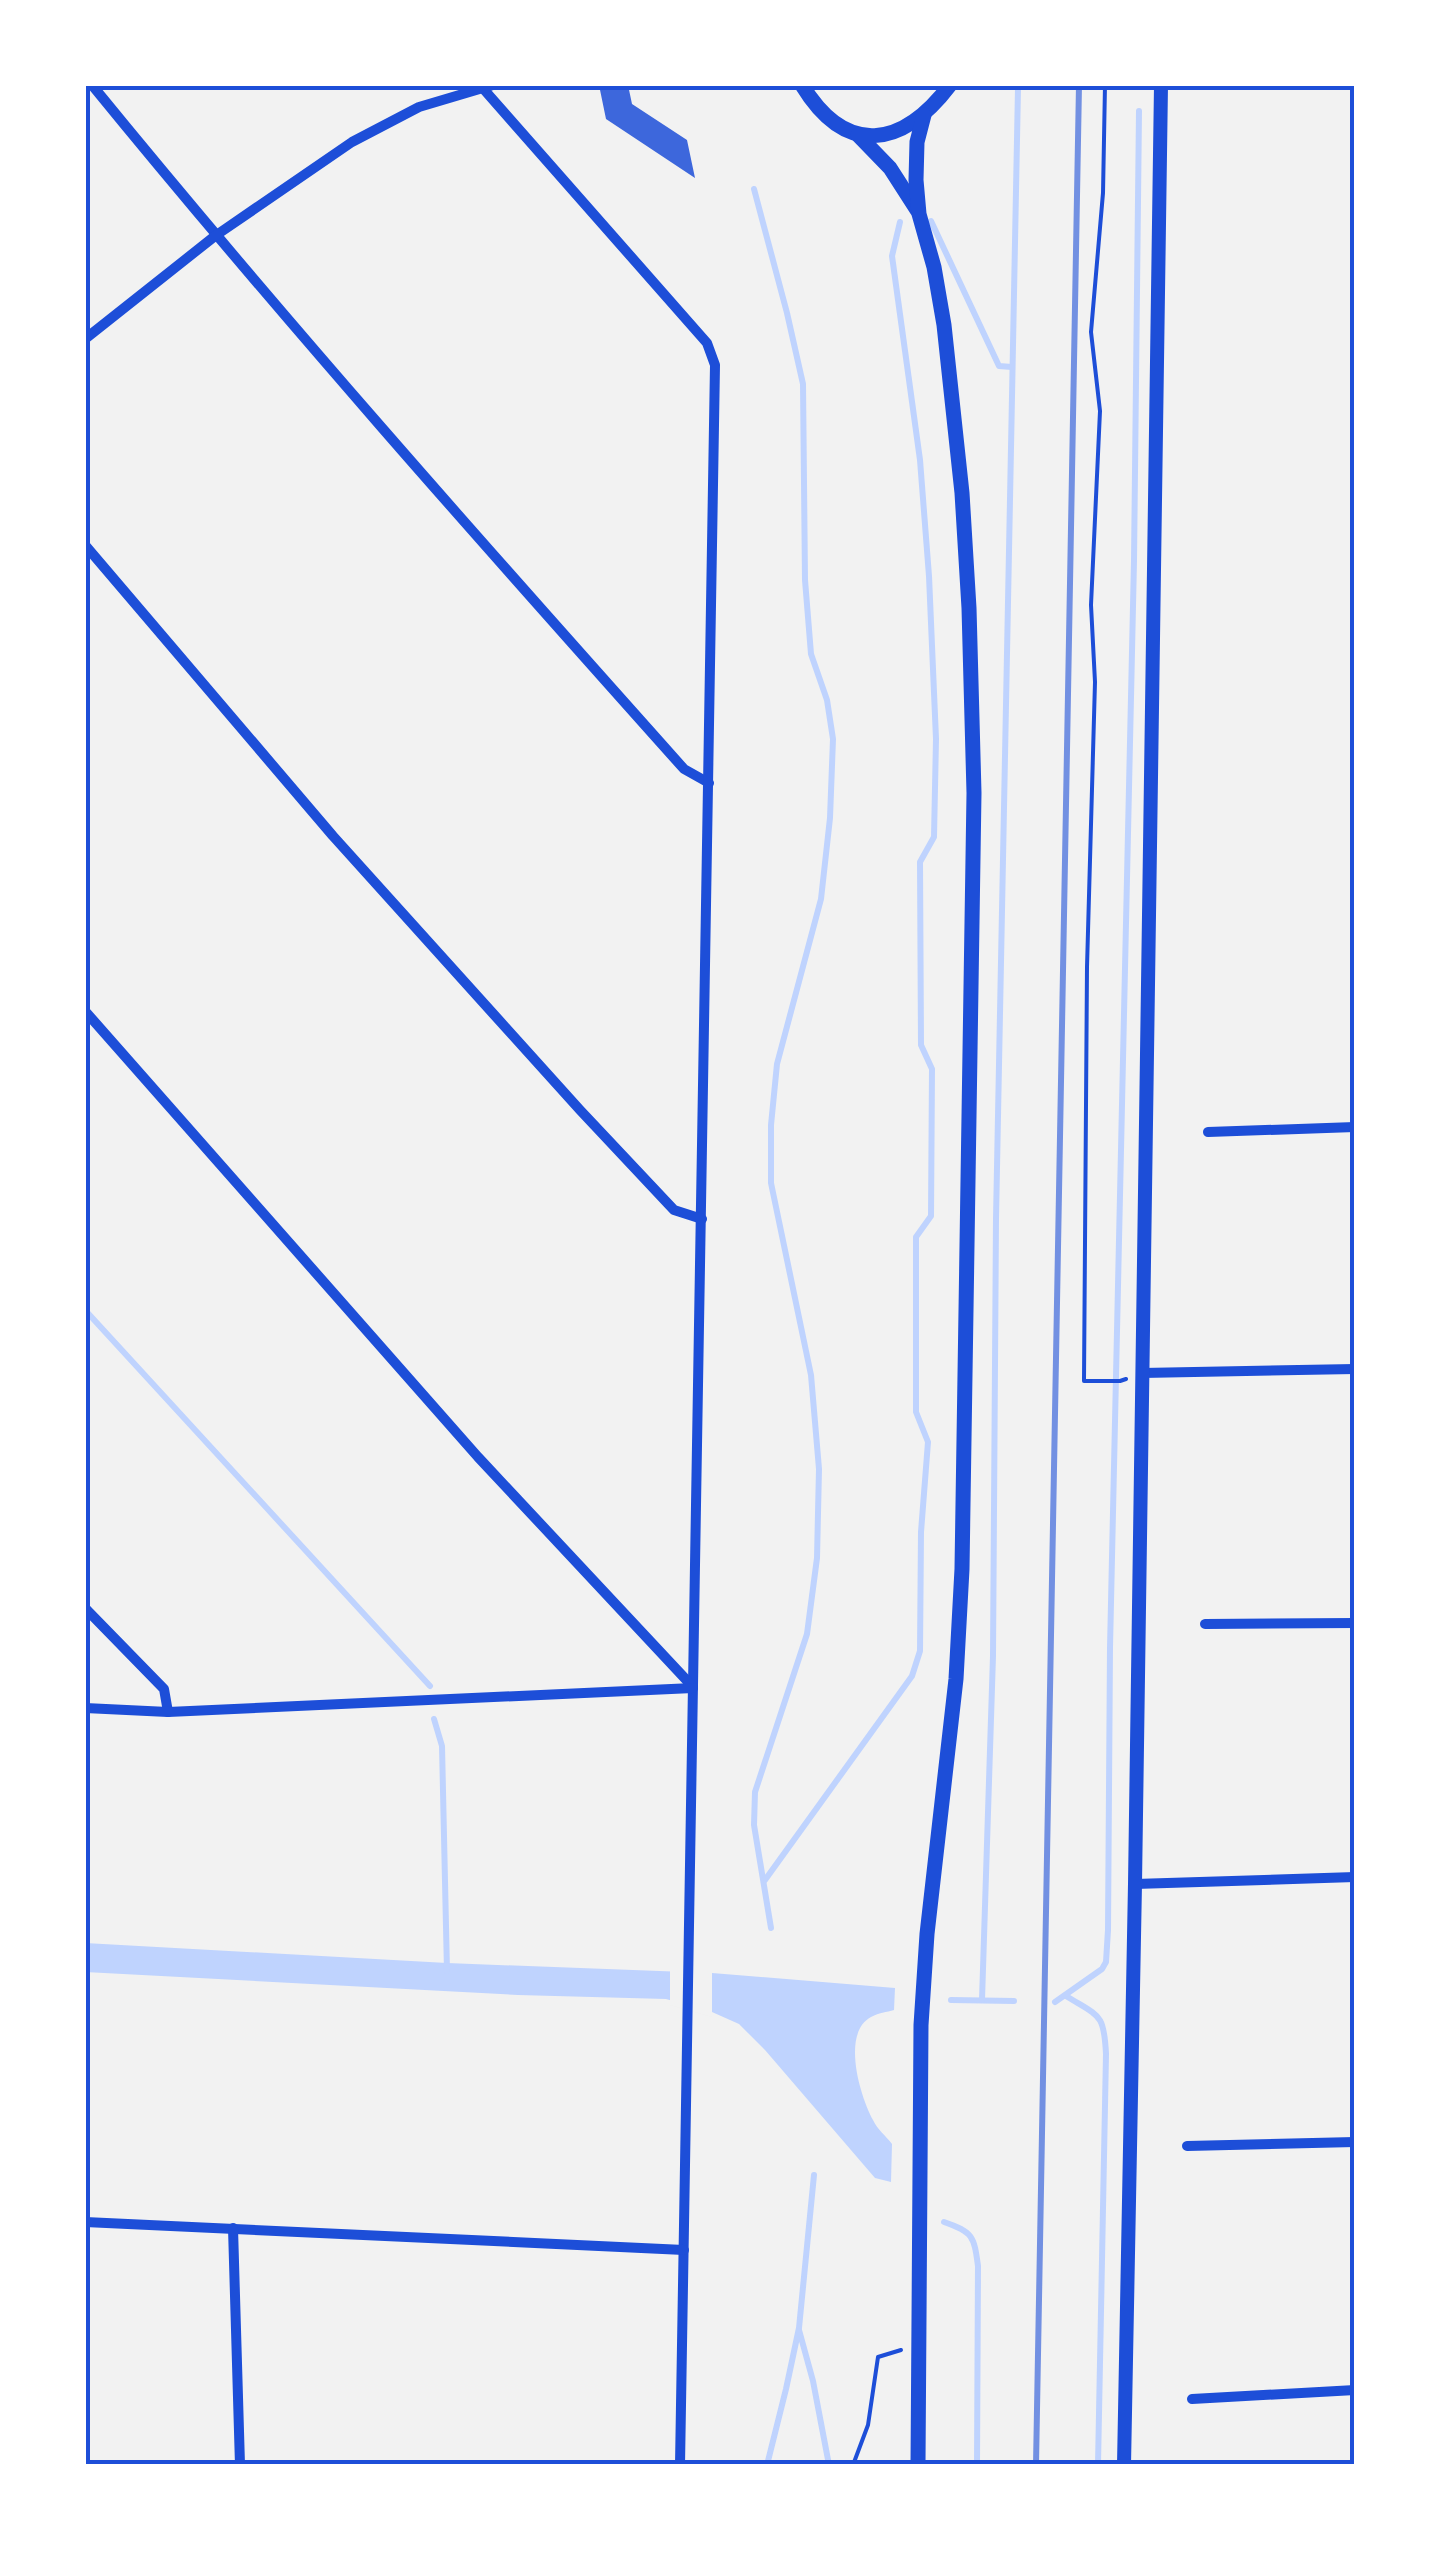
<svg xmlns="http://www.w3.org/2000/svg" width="1440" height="2550" viewBox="0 0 1440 2550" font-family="'DM Sans',sans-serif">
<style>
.water{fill:#bfd3fe}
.pier{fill:#f2f2f2}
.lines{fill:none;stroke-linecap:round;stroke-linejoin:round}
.stream{stroke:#bfd3fe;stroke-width:6}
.building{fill:#3d67dc}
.path{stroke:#1d4ed8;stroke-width:4}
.minor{stroke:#1d4ed8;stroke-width:10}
.tertiary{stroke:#1d4ed8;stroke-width:14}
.secondary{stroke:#1d4ed8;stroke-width:15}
.rail{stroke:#7290e2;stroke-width:6}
.neatline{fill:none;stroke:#1d4ed8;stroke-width:4}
</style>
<rect width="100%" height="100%" fill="#f2f2f2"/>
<!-- water -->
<path class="water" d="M85,1943L447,1963L712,1973L895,1988L894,2010C887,2012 878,2013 871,2017C841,2033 860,2096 873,2120C877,2129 886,2136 892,2144L891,2182L875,2178L765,2050L739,2024L712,2012L666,1999L518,1995L85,1972Z"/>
<!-- pier -->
<polygon class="pier" points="670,1967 712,1968 712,2017 670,2005"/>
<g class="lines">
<!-- stream -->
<g class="stream">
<polyline points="754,189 787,313 803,384 805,580 811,654 827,700 833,739 830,818 821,899 777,1064 771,1125 771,1183 811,1375 819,1469 817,1558 807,1634 755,1792 754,1825 771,1928"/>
<polyline points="931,221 999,366 1012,367"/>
<polyline points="85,1310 430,1686"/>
<polyline points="434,1719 442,1746 447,1971"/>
<polyline points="765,1880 912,1676 920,1651 921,1532 928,1442 916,1412 916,1237 931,1216 932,1069 921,1045 920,862 934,837 936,739 929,576 920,460 892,256 900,222"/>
<path d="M1066,1996C1100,2017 1104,2013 1106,2054L1098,2465"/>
<polyline points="951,2000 1014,2001"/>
<polyline points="982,2000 993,1656 996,1219 1018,88"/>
<polyline points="1055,2002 1102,1969 1106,1962 1108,1930 1110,1648 1134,561 1139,111"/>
<path d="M944,2222C973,2232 974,2236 978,2266L977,2465"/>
<polyline points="799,2330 813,2381 829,2465"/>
<polyline points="767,2465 786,2389 799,2328 814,2175"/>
</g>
</g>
<!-- building -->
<polygon class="building" points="599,85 628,85 632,104 687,140 695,178 606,119"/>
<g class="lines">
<!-- path -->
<g class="path">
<polyline points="1105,85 1103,193 1091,332 1100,411 1091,605 1095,682 1087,967 1084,1381 1120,1381 1126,1379"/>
<polyline points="853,2465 868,2425 878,2357 901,2350"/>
</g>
<!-- minor -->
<g class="minor">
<path d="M92,85C283,319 483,544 684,769L709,783"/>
<polyline points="480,85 707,343 715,365 680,2465"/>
<polyline points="85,339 215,236 352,142 419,107 493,85"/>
<polyline points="85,545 333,836 580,1110 674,1210 702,1219"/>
<polyline points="85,1011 478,1457 693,1687"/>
<polyline points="1208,1132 1355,1127"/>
<polyline points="1142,1373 1355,1369"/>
<polyline points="85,1608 164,1689 168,1712"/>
<polyline points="1205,1624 1355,1623"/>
<polyline points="85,1708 168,1712 693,1688"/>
<polyline points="1135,1884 1355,1877"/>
<polyline points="1187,2146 1355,2142"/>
<polyline points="85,2222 684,2250"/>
<polyline points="233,2228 240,2465"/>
<polyline points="1192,2399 1355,2390"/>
</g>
<!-- tertiary -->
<polyline class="tertiary" points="1124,2465 1135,1884 1161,85"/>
<!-- secondary -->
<g class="secondary">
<path d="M802,85C846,157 902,148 950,85"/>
<polyline points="858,135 890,168 917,210"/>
<polyline points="918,2465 921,2025 927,1934 956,1679 962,1569 974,793 969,608 962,493 944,325 934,267 919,214 916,180 917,142 924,115"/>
</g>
<!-- rail -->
<polyline class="rail" points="1036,2465 1079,85"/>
</g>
<!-- border -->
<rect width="1440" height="2550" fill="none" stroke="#ffffff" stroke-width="175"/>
<rect x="88" y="88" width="1264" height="2374" class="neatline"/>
</svg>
